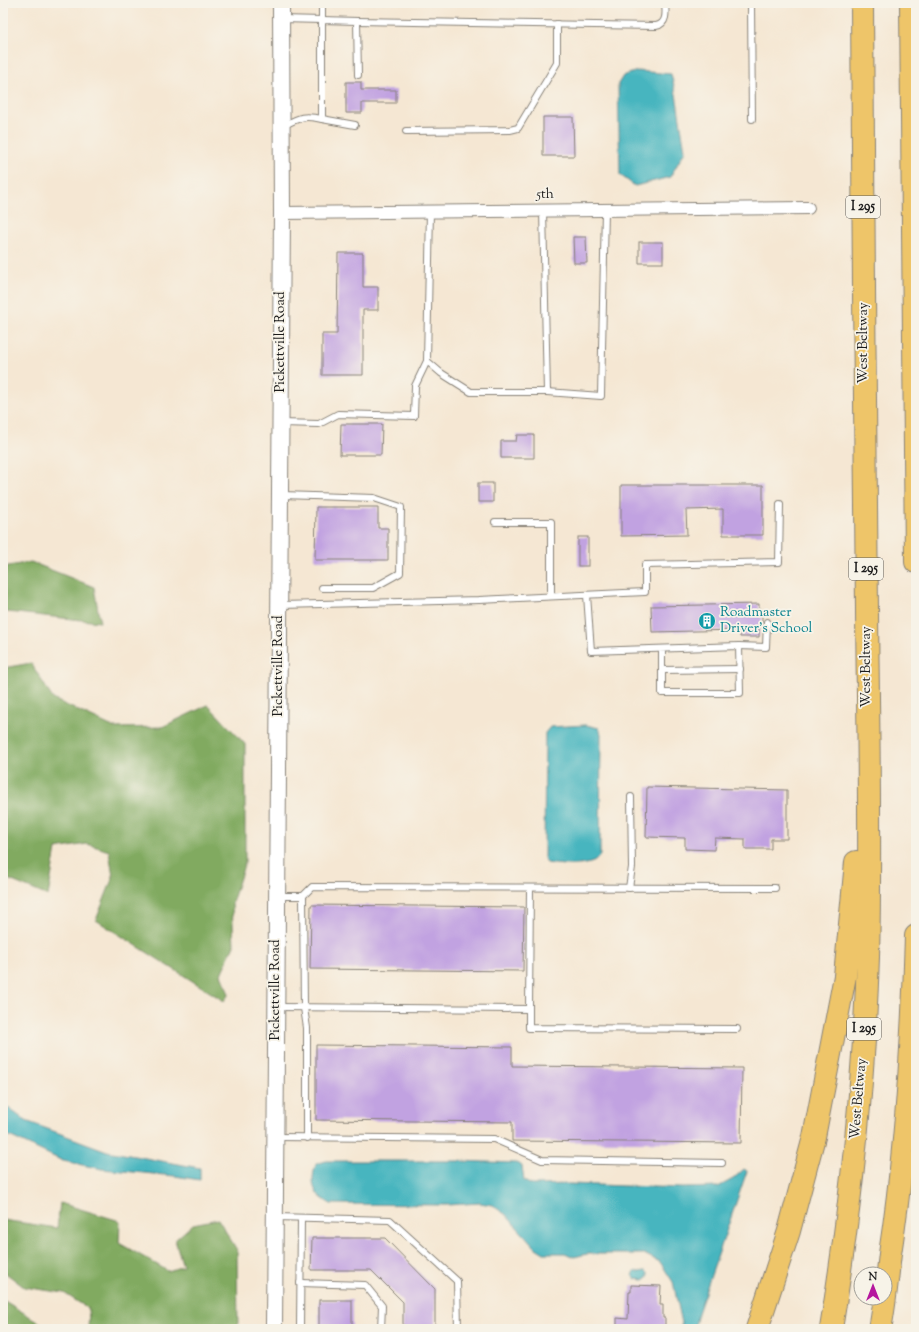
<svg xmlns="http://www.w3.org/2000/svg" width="919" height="1332" viewBox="0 0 919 1332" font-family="'Sorts Mill Goudy',serif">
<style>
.forest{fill:#81aa61;stroke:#4e633e}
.water{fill:#46b5bf;stroke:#31686e}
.building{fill:#c1a2e1}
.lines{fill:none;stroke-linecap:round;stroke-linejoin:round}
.service-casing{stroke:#888278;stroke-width:8}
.minor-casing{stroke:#888278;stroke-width:14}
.tertiary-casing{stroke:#888278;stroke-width:18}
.motorway-casing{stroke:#888278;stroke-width:24}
.service{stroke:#fff;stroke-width:6}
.minor{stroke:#fff;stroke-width:12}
.tertiary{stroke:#fff;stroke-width:16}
.motorway{stroke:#eec569;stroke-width:22}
.labels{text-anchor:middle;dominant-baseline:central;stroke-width:3.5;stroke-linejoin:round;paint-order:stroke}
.shield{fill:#f7f3e8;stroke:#5e5c59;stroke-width:1}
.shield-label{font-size:13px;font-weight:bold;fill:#1c1c1c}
.street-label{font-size:14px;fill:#1c1c1c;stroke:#f7f3e8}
.culture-label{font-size:14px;fill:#0d838f;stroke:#f7f3e8;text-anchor:start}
</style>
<rect width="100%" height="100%" fill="#f7f3e8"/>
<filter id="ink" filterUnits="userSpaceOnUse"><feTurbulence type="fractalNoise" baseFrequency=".025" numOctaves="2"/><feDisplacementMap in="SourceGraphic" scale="8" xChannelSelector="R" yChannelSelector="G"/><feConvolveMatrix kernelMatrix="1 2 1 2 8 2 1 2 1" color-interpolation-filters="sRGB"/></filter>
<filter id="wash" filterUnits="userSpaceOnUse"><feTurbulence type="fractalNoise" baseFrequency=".012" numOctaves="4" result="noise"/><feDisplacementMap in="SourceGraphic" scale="16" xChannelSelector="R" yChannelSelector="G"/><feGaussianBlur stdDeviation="0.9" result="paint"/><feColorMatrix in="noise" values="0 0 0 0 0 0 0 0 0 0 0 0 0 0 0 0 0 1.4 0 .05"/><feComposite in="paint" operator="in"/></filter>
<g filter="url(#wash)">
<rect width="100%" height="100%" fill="#f5e7d3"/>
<!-- forest -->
<g class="forest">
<polygon points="31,562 94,587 100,622 7,612 3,610 3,567"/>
<polygon points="31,663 53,699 115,728 162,727 208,705 245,744 245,862 232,903 234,945 221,974 229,994 224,1001 96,920 113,877 109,851 87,844 56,849 48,896 3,877 3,668"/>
<polygon points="60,1203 120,1221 119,1243 168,1271 183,1266 175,1240 193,1224 218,1219 237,1250 238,1329 88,1329 89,1309 64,1293 24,1287 3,1271 3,1220 57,1228"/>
<polygon points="3,1300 50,1329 3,1329"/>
</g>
<!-- water -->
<g class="water">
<polygon points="637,71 671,74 676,94 685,151 670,177 635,186 620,175 618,84 623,76"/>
<path d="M586,725L599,728L601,734L600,855C598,858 596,861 593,862C581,867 560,865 547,863L544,858L545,733L550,727Z"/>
<polygon points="3,1104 26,1121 107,1151 200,1168 200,1180 175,1176 102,1169 63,1161 3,1133"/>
<path d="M326,1161H458L516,1163L522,1166L524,1181L532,1185L569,1184L683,1188L718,1187L733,1179L744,1169L747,1171L698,1313L694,1329H680L682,1323L673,1282L660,1262L644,1254H587L574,1257L565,1253H544L536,1248L505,1214L492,1205L480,1203L446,1205L331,1204C312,1194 310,1183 316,1164Z"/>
<polygon points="636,1271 639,1272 645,1271 648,1273 648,1277 644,1280 635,1279 632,1275"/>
</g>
<g id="blocks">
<!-- building -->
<g class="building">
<polygon points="346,82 361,82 361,90 396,90 396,103 362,103 362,113 346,113"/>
<polygon points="543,117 573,117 574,156 543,156"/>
<polygon points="573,237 586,237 587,263 574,263"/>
<rect x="639" y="242" width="24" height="21"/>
<polygon points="338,253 363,253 363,287 378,287 378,310 363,310 363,375 322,375 322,334 337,334"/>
<polygon points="341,424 382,424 381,455 340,455"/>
<polygon points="517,435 534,435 534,458 501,458 501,441 516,441"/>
<rect x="478" y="483" width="15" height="19"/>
<polygon points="621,485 763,485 763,535 723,535 723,509 686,510 687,535 621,536"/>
<polygon points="316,507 378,507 378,528 388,528 388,560 315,560"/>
<rect x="578" y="537" width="10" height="29"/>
<polygon points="759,604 759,615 762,615 762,626 759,626 759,637 740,637 740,630 652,632 651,606"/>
<polygon points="647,787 787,790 787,839 771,839 771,849 745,849 745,839 715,838 714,850 685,849 685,838 646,837"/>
<polygon points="311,905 524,907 523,971 310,969"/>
<polygon points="316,1045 512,1047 512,1066 742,1068 741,1143 512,1141 512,1122 316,1120"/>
<polygon points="312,1238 385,1238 435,1289 435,1329 403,1329 403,1302 371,1270 311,1270"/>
<polygon points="631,1285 661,1286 660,1305 663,1305 663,1318 665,1318 665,1329 617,1329 617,1318 628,1319 629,1292 631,1292"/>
<rect x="319" y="1300" width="33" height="29"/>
</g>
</g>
</g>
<g filter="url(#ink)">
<use href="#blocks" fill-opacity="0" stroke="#888278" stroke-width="1"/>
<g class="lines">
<!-- service casing -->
<g class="service-casing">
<g id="service">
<polyline points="751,3 752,119"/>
<polyline points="281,19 322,20 322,3"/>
<path d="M357,21L656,26C667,24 666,13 665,3"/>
<polyline points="322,119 355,125"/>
<path d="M283,126C300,117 304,115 322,119V20L357,21L358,75"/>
<polyline points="406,131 510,130 518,128 557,63 557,24"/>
<polyline points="543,210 547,392"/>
<polyline points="430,211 427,361 441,373 471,392 547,392 601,396 605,210"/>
<polyline points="281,423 319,424 338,414 414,416 415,386 427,361"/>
<polyline points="282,495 374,498 401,507 400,573 373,588 322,588"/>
<polyline points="495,522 551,522 551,596"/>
<polyline points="587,595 591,651 739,646 740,693 662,693 662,649"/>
<polyline points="281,605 479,600 645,592 645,565 779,562 780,504"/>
<polyline points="739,646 766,647 767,622"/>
<polyline points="662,670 740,669"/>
<polyline points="629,888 632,867 631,797"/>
<polyline points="279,896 303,896 312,887 775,888"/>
<polyline points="303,896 304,1008 307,1028 307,1138"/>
<polyline points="278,1007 529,1009 529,1028 737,1029"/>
<polyline points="529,1009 530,888"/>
<polyline points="277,1137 494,1139 542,1160 722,1163"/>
<polyline points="276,1217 390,1220 457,1281 458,1329"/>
<polyline points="300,1283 365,1285 382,1306 381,1329"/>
<polyline points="300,1329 301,1218"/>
</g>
</g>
<!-- minor casing -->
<g class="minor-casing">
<polyline id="minor" points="282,213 808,208"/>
</g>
<!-- tertiary casing -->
<g class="tertiary-casing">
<polyline id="tertiary" points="274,1329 282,213 281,3"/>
</g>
<!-- motorway casing -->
<g class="motorway-casing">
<g id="motorway">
<polyline points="911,3 916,562"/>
<polyline points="757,1329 789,1231 814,1137 845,976 856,862"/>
<path d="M831,1329C851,1206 864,1082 868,957C871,842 868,726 867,610C865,408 863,205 862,3"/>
<path d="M880,1329C885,1304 887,1279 890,1254C906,1149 913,1042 916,936"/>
</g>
</g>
<!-- service -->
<use href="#service" class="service"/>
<!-- minor -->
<use href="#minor" class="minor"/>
<!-- tertiary -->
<use href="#tertiary" class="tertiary"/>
<!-- motorway -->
<use href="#motorway" class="motorway"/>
</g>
</g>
<!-- icons -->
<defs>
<g id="building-disc" transform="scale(0.9)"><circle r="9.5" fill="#0f9aa8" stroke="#f7f3e8"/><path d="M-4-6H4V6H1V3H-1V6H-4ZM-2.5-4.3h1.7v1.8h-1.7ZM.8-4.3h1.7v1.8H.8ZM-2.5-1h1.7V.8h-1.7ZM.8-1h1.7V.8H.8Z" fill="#fff"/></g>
</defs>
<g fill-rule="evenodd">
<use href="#building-disc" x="707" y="621"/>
</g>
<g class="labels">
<!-- shield labels -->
<g class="shield">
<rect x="846" y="196" width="34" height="22" rx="3"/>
<rect x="849" y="558" width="34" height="22" rx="3"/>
<rect x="847" y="1018" width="34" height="22" rx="3"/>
</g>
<g class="shield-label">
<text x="863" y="207">I 295</text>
<text x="866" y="569">I 295</text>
<text x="864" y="1029">I 295</text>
</g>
<!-- street labels -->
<g class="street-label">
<text transform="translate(545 195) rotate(-1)">5th</text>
<text transform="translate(281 342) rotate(-90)">Pickettville Road</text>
<text transform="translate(864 343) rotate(-90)">West Beltway</text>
<text transform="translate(279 666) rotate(-90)">Pickettville Road</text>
<text transform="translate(867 667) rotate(-90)">West Beltway</text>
<text transform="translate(276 990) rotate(-90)">Pickettville Road</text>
<text transform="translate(859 1099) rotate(-85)">West Beltway</text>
</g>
<!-- culture labels -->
<g class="culture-label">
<text x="720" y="613">Roadmaster<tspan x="720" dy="16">Driver's School</tspan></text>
</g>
</g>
<!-- margin -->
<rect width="919" height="1332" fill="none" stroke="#f7f3e8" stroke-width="16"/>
<!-- north arrow -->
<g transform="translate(873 1286)"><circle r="19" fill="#f7f3e8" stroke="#9f9d96"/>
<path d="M0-3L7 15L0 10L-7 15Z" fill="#b5179e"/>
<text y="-6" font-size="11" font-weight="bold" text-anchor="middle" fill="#1c1c1c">N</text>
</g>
</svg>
